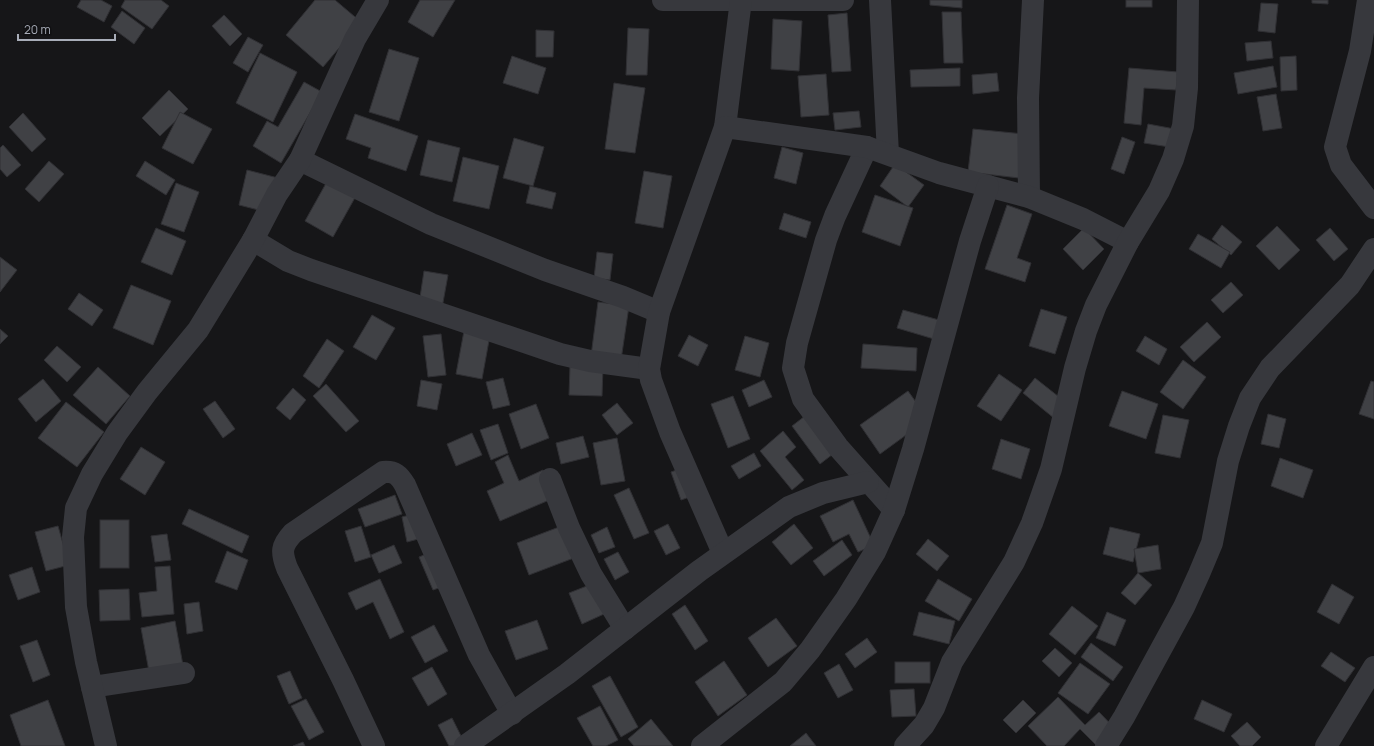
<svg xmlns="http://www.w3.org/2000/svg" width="1374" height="746" viewBox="0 0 1374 746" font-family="Manrope,sans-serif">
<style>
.building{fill:#404145;stroke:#303034}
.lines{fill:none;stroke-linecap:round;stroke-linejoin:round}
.minor{stroke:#37383d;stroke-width:22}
</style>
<rect width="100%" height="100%" fill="#161618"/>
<!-- building -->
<g class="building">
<polygon points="81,0 101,0 112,6 104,22 77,7"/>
<polygon points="125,0 161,0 169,6 152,29 121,7"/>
<polygon points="315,0 335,0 361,22 323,67 286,35"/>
<polygon points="420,0 455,0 433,37 408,22"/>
<polygon points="930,0 962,0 962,8 930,5"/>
<rect x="1126" y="0" width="26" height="7"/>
<polygon points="1312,0 1328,0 1328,4 1312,3"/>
<polygon points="1261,3 1278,4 1275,33 1258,31"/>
<polygon points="122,11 145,28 134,44 111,27"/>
<polygon points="942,12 961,12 963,63 944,63"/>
<polygon points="847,13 851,71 832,72 828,15"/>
<polygon points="224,15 242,34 230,46 212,26"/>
<polygon points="773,19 802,21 799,71 771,69"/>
<polygon points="628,28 649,29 647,75 626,75"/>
<polygon points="536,30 554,31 553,57 536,57"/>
<polygon points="248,37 263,45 248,72 233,63"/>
<polygon points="1271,41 1273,58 1247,61 1245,43"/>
<polygon points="389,49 419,58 399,121 369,112"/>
<polygon points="260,53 297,72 273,122 236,103"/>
<polygon points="512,56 546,68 538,94 503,83"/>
<polygon points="1296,56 1297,90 1281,91 1280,57"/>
<polygon points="1273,66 1277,87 1238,94 1234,73"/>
<polygon points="960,68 960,86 911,87 910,70"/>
<polygon points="1129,68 1178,72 1176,90 1144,88 1141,125 1124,123"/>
<polygon points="997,73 999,91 973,94 972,75"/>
<polygon points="826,74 829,115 801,117 798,76"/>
<polygon points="304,82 322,92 281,163 253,146 267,121 278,127"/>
<polygon points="614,83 645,88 635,153 605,149"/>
<polygon points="169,90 188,109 160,136 142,118"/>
<polygon points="1276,94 1282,128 1263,131 1257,97"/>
<polygon points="859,111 861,127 835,130 833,113"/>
<polygon points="180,112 212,129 193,164 162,148"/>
<polygon points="23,113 46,139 32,152 9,127"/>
<polygon points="355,114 418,136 406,171 368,158 371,148 346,139"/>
<polygon points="1148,124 1180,130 1176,148 1144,143"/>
<polygon points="973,129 1024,134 1019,178 968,172"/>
<polygon points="1122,137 1135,142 1124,174 1111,169"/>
<polygon points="514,138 544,147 533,186 503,178"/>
<polygon points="428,140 460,148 452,182 420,175"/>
<polygon points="3,145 21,165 7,177 0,169 0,148"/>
<polygon points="782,147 803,153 796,184 774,178"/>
<polygon points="463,157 499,166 489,209 453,201"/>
<polygon points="49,161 64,174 39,202 25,189"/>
<polygon points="145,161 175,180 166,195 136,176"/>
<polygon points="895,164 924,185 908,207 880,186"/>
<polygon points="247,170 282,179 274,214 239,205"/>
<polygon points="644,171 672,176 663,228 635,223"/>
<polygon points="329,178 357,194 333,237 305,221"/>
<polygon points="176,183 199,192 184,232 161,224"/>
<polygon points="530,186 556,193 552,209 526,203"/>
<polygon points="875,195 913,208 900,246 862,232"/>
<polygon points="1007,205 1032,214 1017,258 1031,263 1025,282 985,269"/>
<polygon points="784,213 811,222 806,238 779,229"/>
<polygon points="1222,225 1242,242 1231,255 1212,239"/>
<polygon points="1277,226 1300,250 1279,270 1256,246"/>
<polygon points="156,228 186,241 172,275 141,262"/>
<polygon points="1084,228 1104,249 1083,270 1063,249"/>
<polygon points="1330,228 1348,249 1334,261 1316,240"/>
<polygon points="1198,234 1230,252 1221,268 1189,249"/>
<polygon points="597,252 613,254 610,280 594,278"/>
<polygon points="0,257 17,270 0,292"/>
<polygon points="424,271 448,275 442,308 419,304"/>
<polygon points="1231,282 1243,295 1223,313 1211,300"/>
<polygon points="131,285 171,301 153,345 113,328"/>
<polygon points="79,293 103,310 92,326 68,309"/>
<polygon points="598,302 629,306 621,360 591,356"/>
<polygon points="1041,309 1067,317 1055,354 1029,346"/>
<polygon points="903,310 939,320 934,339 897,328"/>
<polygon points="372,315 395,328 376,360 353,347"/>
<polygon points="1207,322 1221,337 1194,362 1180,347"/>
<polygon points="0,329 8,336 0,344"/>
<polygon points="464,331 490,335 482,379 456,374"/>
<polygon points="441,334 446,375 428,377 423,336"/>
<polygon points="689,335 708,345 698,366 678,356"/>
<polygon points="745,336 769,343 760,377 735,370"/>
<polygon points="1145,336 1167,349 1159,365 1136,351"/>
<polygon points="327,339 344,351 319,388 303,376"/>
<polygon points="863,344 917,348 916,371 861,368"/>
<polygon points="57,346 81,367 67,382 44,360"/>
<polygon points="1183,360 1206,377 1183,409 1160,392"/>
<polygon points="570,366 603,367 602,396 569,395"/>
<polygon points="98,367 130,396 106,424 73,395"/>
<polygon points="999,374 1022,390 1001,421 977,406"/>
<polygon points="503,378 510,405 493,409 486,382"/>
<polygon points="1035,378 1073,408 1060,423 1023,393"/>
<polygon points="43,379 61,401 36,422 18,399"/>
<polygon points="421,380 442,384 437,410 417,406"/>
<polygon points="764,380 772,397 749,407 742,390"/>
<polygon points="1371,381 1374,382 1374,419 1359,414"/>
<polygon points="326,384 359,421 346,432 313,396"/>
<polygon points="293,388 306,400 290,420 276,408"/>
<polygon points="908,391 928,419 880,454 860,425"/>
<polygon points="1122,391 1158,404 1146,439 1109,426"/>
<polygon points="733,396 750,439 728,448 711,404"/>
<polygon points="215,401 235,429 223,438 203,409"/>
<polygon points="66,402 104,432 77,467 38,438"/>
<polygon points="617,403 633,423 617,435 602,415"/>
<polygon points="536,404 549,438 521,449 509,414"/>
<polygon points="1268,414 1286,419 1279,448 1261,444"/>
<polygon points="1163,415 1189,420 1180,458 1155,453"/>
<polygon points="805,416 833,454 820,464 792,426"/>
<polygon points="498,424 508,453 491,460 480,430"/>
<polygon points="783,431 796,447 785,457 804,480 792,490 760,451"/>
<polygon points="472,433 482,455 456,466 447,444"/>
<polygon points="583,436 589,457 561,464 556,443"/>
<polygon points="617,438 625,481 601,485 593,443"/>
<polygon points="1001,439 1030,449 1021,479 992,469"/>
<polygon points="141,447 165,462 145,495 120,479"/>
<polygon points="754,453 761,466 739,479 731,466"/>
<polygon points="508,455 519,481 543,470 554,498 500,521 487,491 504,483 495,462"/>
<polygon points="1280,458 1313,470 1303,498 1271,486"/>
<polygon points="691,465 701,493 681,500 671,472"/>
<polygon points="629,488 649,533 634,539 614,495"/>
<polygon points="395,495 402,514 365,527 358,509"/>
<polygon points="853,500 874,545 858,552 849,534 833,542 820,516"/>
<polygon points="189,509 249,536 242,553 182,524"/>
<polygon points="417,513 422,538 407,542 402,517"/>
<rect x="100" y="520" width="29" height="48"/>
<polygon points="567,524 579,556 529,575 517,543"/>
<polygon points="668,524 680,548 666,555 654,531"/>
<polygon points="794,524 813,548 791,565 772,542"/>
<polygon points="58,526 69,565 46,571 35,532"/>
<polygon points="361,526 371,557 355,562 345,531"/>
<polygon points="607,527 615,547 599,553 591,535"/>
<polygon points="1110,527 1140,534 1133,562 1103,554"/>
<polygon points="167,534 171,560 155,562 151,536"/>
<polygon points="928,539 949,556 937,571 916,554"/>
<polygon points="842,540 852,555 824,576 813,561"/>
<polygon points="394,545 402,563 379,573 371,555"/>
<polygon points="1158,545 1161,569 1138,573 1134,549"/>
<polygon points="227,551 248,560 237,590 215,582"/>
<polygon points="434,551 447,585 433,590 419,557"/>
<polygon points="618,552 629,572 615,580 604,559"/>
<polygon points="170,566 174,614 142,617 139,593 157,591 155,567"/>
<polygon points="32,567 40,592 18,600 9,575"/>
<polygon points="1138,573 1152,585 1135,605 1121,593"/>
<polygon points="380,579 404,632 390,639 373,602 356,610 348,593"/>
<polygon points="938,579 972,599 959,621 925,601"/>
<polygon points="592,584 604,614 582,624 569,593"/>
<polygon points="1332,584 1354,597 1339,624 1317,612"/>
<polygon points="129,589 130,620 100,621 99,590"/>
<polygon points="199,602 203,631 187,634 184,604"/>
<polygon points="685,605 708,641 695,650 672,614"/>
<polygon points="1072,606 1098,626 1075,655 1049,634"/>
<polygon points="919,612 955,621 949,644 913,635"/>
<polygon points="1107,612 1126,620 1115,646 1096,638"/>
<polygon points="776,618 797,646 768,667 748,638"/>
<polygon points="537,620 548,649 516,660 505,631"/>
<polygon points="175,621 184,671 150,677 141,628"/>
<polygon points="434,625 448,651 425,663 411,637"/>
<polygon points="867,638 877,652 855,668 845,654"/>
<polygon points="37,640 50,675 33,682 20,646"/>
<polygon points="1091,643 1123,667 1113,681 1081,657"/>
<polygon points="1055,648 1072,663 1059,677 1042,661"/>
<polygon points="1331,652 1355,668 1345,682 1321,666"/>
<polygon points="724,661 747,695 718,716 695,682"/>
<rect x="895" y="662" width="35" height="21"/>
<polygon points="1080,663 1110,684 1088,714 1058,693"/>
<polygon points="839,664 853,690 838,698 824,673"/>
<polygon points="432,667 447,694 428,706 412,678"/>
<polygon points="290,671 302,698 289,704 277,676"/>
<polygon points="610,676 638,727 621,737 592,686"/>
<polygon points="914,689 916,716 892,717 890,690"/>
<polygon points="1058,697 1085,725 1099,712 1123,737 1097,746 1080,729 1064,746 1047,746 1028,726"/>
<polygon points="306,699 324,732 309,740 291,706"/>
<polygon points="48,700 65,746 21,746 10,715"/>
<polygon points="1023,700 1036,713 1016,733 1003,720"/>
<polygon points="1202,700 1232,714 1224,732 1194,719"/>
<polygon points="600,706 618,740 606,746 593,746 577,718"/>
<polygon points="452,718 466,746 449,746 438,725"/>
<polygon points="651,719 673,746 634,746 628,739"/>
<polygon points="1247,722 1261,737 1252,746 1240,746 1231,736"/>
<polygon points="806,733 816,746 790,746"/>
<polygon points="303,742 305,746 293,746"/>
</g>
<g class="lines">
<!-- minor -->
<g class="minor">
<polyline points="663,0 843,0"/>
<polyline points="880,0 888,154"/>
<polyline points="1368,0 1360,51 1335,147 1341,165 1374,208"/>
<polyline points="725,127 741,0"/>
<polyline points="867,147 835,216 826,240 797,343 793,368 803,399 838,447 894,510"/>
<polyline points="300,160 431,224 545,270 623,297 659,312"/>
<polyline points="1029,197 1028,98 1033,0"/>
<polyline points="253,240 288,261 311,270 560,354 590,361 649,369"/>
<polyline points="550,479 569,528 591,574 625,629"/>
<polyline points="723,553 670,432 651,380 649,369 659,312 725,127 867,147 939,173 1029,197 1083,219 1128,242"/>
<polyline points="92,687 184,673"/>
<polyline points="106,746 86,662 76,607 73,537 76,508 92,474 117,433 147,392 198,330 253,240 277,194 300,160 355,39 378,0"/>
<path d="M374,746L343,680L287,568C281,552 281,546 293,533L383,472C395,471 399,475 405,485L479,655L512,714"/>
<polyline points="465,746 567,674 699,571 789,507 823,493 868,482"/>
<polyline points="702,746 783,682 810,650 846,599 875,552 894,510 913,449 970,241 988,186"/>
<polyline points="905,746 924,725 934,708 952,662 1014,562 1032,523 1051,469 1075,368 1086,331 1096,305 1128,242 1159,191 1173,159 1183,126 1187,88 1188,0"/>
<polyline points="1106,746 1124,717 1184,607 1199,574 1212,543 1228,461 1239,426 1250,398 1270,368 1350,285 1374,249"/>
<polyline points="1326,746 1374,667"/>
</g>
</g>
<!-- scale -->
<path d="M18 34v6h97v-6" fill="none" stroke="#a8adb8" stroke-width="2"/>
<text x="24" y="34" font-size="12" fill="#a8adb8" stroke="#111113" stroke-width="3" paint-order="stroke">20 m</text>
</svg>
